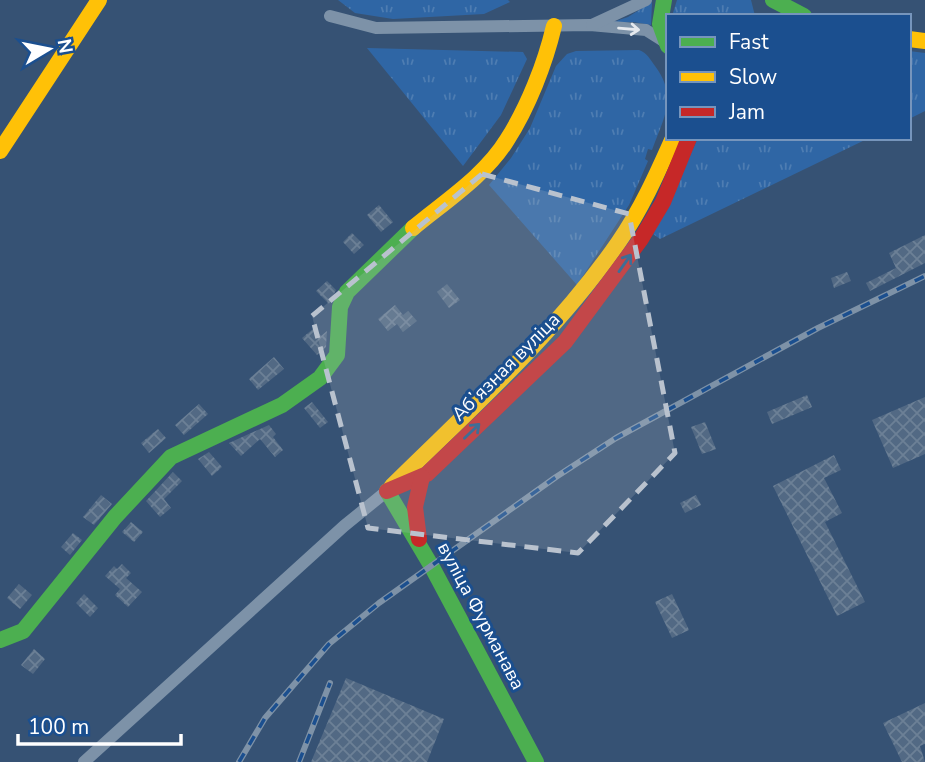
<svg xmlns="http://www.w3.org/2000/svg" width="925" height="762" viewBox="0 0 925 762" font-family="'Nunito Sans',sans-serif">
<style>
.grass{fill:url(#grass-tufts)}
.building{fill:url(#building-cross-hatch)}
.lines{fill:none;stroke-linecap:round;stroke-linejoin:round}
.street{stroke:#7d92a8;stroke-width:12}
.fast{stroke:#4caf50;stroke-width:16}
.slow{stroke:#ffc107;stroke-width:16}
.jam{stroke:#c62828;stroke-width:16}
.rail-casing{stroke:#7e92a7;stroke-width:6}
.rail{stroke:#1b4f8f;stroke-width:3.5;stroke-dasharray:10;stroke-linecap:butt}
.oneway{stroke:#e5e9ee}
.oneway2{stroke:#205989}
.marked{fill:#b9c2ce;fill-opacity:0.2;stroke:#b9c2ce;stroke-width:5;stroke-dasharray:14 9;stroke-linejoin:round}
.labels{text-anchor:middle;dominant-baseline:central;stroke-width:6;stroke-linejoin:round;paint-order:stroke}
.street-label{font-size:19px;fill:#fff;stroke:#1b4f8f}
</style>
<defs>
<pattern id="grass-tufts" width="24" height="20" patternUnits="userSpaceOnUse" patternTransform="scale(1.75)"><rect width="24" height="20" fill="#2f66a5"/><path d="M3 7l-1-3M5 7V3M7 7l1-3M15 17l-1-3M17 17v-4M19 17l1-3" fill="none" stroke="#4e7db2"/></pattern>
<pattern id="building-cross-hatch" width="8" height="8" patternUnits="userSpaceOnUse" patternTransform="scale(1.75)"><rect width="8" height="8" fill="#526984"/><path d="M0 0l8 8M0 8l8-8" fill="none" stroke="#6c8096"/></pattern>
</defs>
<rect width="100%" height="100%" fill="#365274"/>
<!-- grass -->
<g class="grass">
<polygon points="338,0 508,0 510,2 484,14 393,19 355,13"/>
<polygon points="677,0 751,0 755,16 672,16"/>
<polygon points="652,2 651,25 633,22 607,24 628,17"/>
<polygon points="367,48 523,52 527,59 501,115 463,166"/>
<path d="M639,50C647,53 650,59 655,66C678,97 664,117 652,150L648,149L645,159L648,161L629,205L577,285L489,185L511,158L530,128L556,66L567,54L576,51Z"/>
<polygon points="909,51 925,53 925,111 909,119"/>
<polygon points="698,138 869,138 660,239 653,234"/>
</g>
<!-- building -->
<g class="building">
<polygon points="379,205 393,222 381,232 367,215"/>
<polygon points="352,233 364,245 354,254 343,242"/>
<polygon points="925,235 925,263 870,291 866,283 896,268 889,253"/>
<polygon points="847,272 851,281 834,288 831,278"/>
<polygon points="327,281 336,290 329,304 316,291"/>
<polygon points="447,284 460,300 449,308 437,292"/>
<polygon points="395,305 403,315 408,311 417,321 403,332 397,324 388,331 378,319"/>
<polygon points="314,328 321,336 327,331 326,347 317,355 302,338"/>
<polygon points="274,357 284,369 258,390 249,379"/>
<polygon points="807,395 812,407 772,424 767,412"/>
<polygon points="925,397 925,454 893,468 872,420"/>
<polygon points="312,402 328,422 320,428 304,408"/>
<polygon points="199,404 208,414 184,435 175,425"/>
<polygon points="705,422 716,449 702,454 691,427"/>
<polygon points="269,425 276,434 273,437 283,450 275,457 260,439 241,456 229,443"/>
<polygon points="158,429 166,438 149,453 141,443"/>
<polygon points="209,452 222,467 212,476 198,459"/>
<polygon points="834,455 841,470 824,478 842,513 825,522 865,602 837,616 773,486"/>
<polygon points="173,472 182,481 164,499 171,508 160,517 146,501"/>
<polygon points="101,495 112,504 94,525 83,517"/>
<polygon points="696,495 701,505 685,513 680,503"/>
<polygon points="131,522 143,532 134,542 122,532"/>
<polygon points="73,533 82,540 70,555 61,547"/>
<polygon points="122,564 131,573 126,578 142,592 128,607 115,595 120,589 105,576 114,566 117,569"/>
<polygon points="19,584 32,595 20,609 7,598"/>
<polygon points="84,594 98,608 90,617 76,603"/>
<polygon points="672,594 689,630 672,638 655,602"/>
<polygon points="34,649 45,659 33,674 21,665"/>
<polygon points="346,678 444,719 427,762 311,762"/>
<polygon points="925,703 925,744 920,746 925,762 902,762 883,723"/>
</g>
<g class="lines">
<!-- street -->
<g class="street">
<polyline points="330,16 376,28 590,25 646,30 665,42"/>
<polyline points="592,25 646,0"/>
<polyline points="84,762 344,526 387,491"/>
</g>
<!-- fast -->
<g class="fast">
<polyline points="664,0 660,24 668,46"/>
<polyline points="773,0 804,16"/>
<polyline points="387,491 432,567 536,762"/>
<polyline points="0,640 23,631 115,517 171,457 282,405 320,378 337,355 340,307 347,292 413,228"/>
</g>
<!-- slow -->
<g class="slow">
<polyline points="909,39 925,41"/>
<polyline points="0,151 99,0"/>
<path d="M413,228C444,202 485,176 507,140C528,107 545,64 554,26"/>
<path d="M392,486C471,408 555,334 618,243C641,210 657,174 673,138"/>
</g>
<!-- jam -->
<g class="jam">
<polyline points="387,491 427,474 565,342 641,239 663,202 689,138"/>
<polyline points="419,539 415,507 422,477"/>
</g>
<!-- rail casing -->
<g class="rail-casing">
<g id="rail">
<polyline points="239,762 265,718 329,644 379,603 556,477 616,438 818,328 925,276"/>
<polyline points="299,762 330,683"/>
</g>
</g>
<!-- rail -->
<use href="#rail" class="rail"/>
</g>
<!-- one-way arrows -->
<defs><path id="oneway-shaft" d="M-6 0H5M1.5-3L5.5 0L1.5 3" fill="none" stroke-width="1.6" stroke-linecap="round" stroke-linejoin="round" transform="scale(1.75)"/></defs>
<use class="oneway" href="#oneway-shaft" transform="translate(629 29) rotate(5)"/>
<g class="oneway2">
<use href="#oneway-shaft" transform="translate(625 263) rotate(-55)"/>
<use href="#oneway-shaft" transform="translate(472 431) rotate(-44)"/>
</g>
<!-- marked area -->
<path class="marked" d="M482,174L629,214L675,453L578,553L368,528L312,316Z"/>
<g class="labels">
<!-- street labels -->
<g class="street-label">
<text transform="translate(506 367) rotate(-45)">Абʼязная вуліца</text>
<text transform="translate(481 616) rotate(62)">вуліца Фурманава</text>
</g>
</g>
<!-- legend -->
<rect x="666" y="14" width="245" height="126" fill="#1b4f8f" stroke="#7695bc" stroke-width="2"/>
<rect x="680" y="37" width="35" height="10" fill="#4caf50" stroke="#7695bc" stroke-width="2"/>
<text x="729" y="49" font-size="21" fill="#ffffff">Fast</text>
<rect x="680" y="72" width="35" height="10" fill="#ffc107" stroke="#7695bc" stroke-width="2"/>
<text x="729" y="84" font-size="21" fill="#ffffff">Slow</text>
<rect x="680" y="107" width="35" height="10" fill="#c62828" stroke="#7695bc" stroke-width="2"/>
<text x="729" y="119" font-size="21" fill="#ffffff">Jam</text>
<!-- north arrow -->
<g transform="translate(49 49) rotate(80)" stroke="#1b4f8f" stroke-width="5" paint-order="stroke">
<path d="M0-5L12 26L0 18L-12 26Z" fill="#ffffff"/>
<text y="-10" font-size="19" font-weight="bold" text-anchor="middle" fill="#ffffff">N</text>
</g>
<!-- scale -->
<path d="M18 734v10h163v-10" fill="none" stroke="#ffffff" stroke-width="3.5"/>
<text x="28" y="734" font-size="21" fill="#ffffff" stroke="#1b4f8f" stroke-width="5" paint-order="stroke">100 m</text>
</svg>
